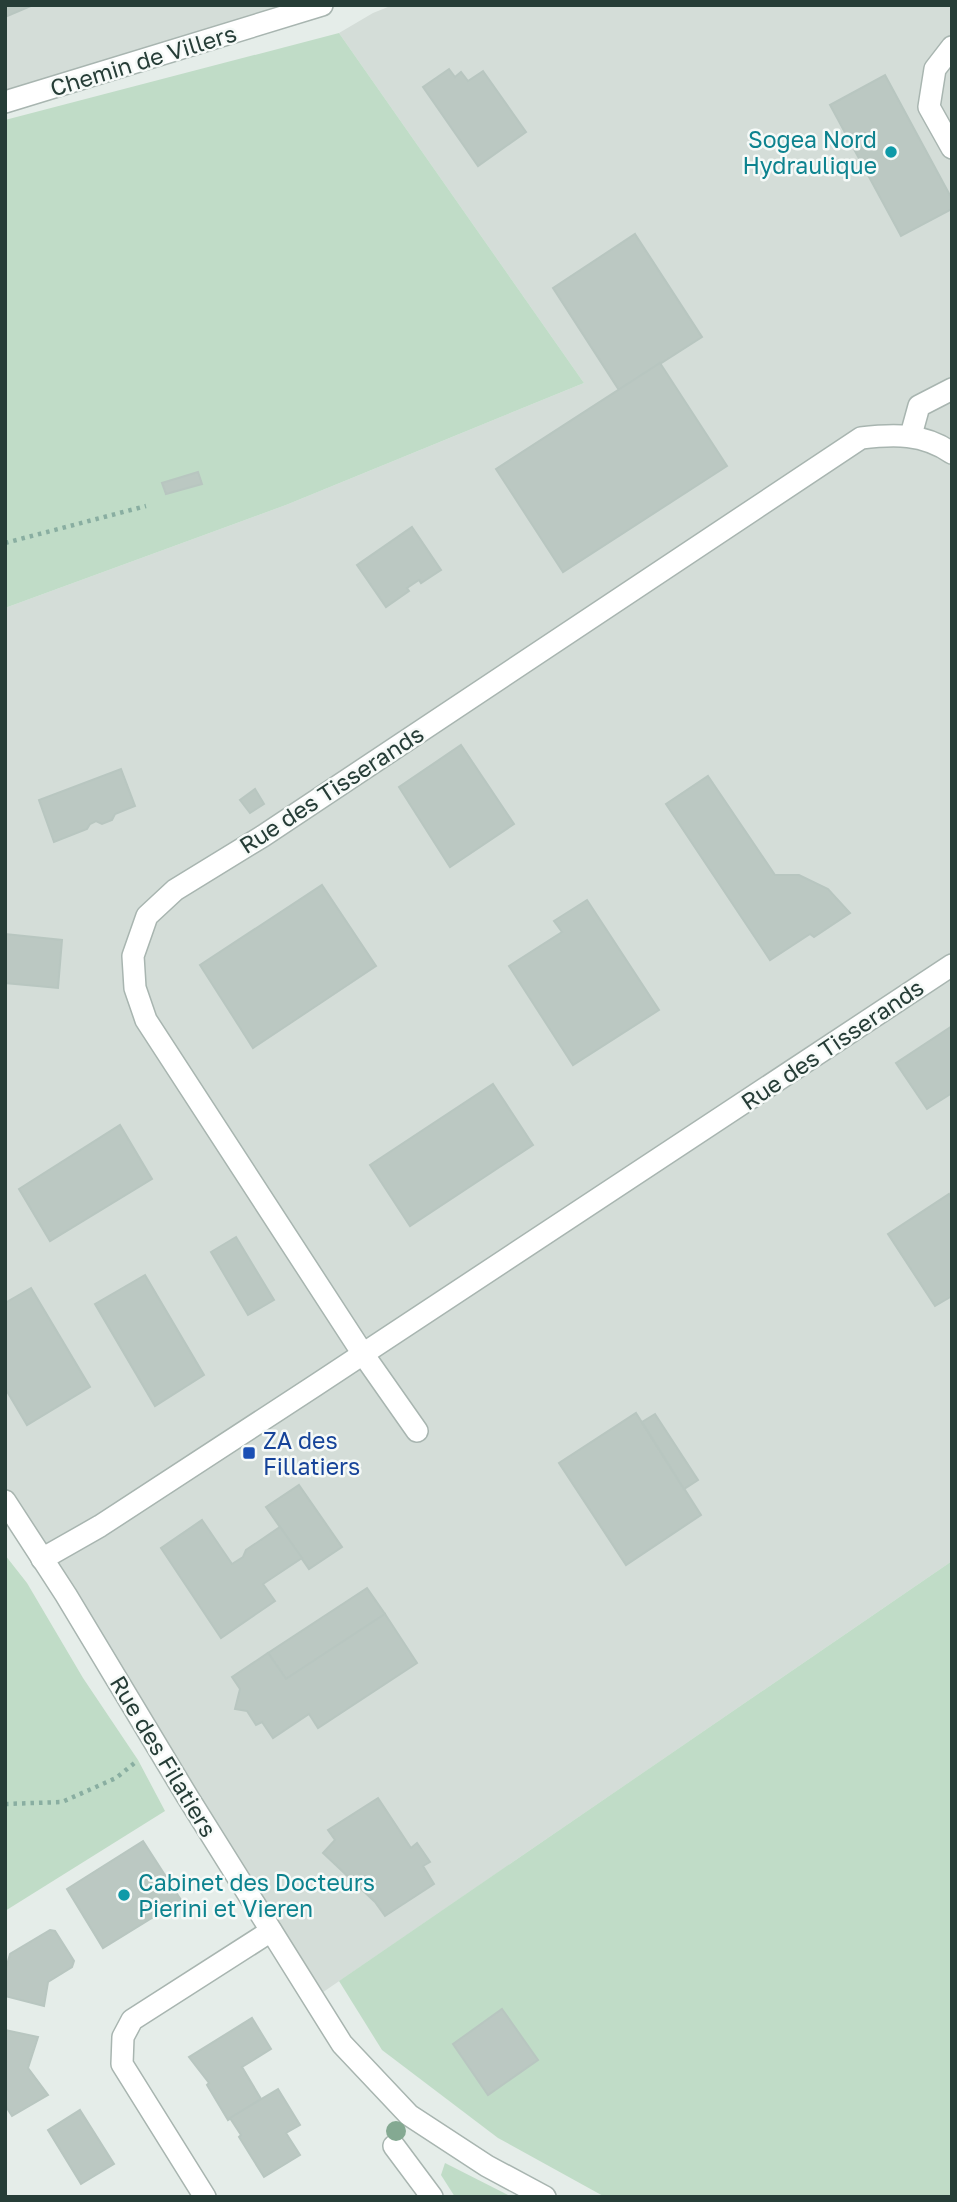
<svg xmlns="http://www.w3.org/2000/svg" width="957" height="2202" viewBox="0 0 957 2202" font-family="'Golos Text',sans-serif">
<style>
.built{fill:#d4ddd8}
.green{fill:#c0dcc7}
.building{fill:#bbc8c2;stroke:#b8c6c0;stroke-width:2}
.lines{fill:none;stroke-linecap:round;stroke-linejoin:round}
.minor-casing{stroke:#a8b5b0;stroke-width:24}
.path{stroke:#89aea1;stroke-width:4.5;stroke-dasharray:3.5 5;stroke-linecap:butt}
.minor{stroke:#fff;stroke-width:21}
.tree{fill:#84a992}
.culture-dot{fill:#0f9aa8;stroke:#f6faf8;stroke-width:2.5}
.transit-dot{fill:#1a4fb4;stroke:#f6faf8;stroke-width:2.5}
.labels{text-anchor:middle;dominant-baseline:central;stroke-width:5;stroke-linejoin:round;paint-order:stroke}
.street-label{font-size:23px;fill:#263d37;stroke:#f6faf8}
.culture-label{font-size:23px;fill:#0d838f;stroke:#f6faf8;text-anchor:end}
.transit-label{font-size:23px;fill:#164399;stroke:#f6faf8;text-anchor:start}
</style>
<rect width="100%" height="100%" fill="#e5ede9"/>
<!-- built -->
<g class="built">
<polygon points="5,5 322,5 5,102"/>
<polygon points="393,5 952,5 952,1561 313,1999 5,1501 5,608 286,505 584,383 339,33 373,13"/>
</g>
<!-- green -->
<g class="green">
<polygon points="339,33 584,383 286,505 5,608 5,120"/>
<polygon points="5,1555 27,1583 83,1678 138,1760 165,1811 5,1911"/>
<polygon points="952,1561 952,2197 605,2197 498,2138 382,2050 339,1981"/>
<polygon points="445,2163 512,2197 455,2197 441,2175"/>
</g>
<!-- building -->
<g class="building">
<polygon points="5,5 33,5 5,17"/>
<polygon points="449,69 455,77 461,72 468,81 483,71 526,132 478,166 423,87"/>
<polygon points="885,75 952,199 952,209 901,236 830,105"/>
<polygon points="635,234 702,337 619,390 553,288"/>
<polygon points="660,363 727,466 563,572 496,469"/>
<polygon points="198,472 202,484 166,494 162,483"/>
<polygon points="412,527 441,570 421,583 419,580 407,588 409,591 386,607 357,565"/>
<polygon points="461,745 514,824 450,867 399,787"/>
<polygon points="121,769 135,806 115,814 112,820 102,824 96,821 90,824 87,829 54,842 39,800"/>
<polygon points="708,776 775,875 799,875 828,889 850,913 814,937 810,934 770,960 666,804"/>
<polygon points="255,789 264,804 250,813 240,800"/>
<polygon points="322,885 376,966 253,1048 200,965"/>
<polygon points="587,900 659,1010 573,1065 509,966 562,932 554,921"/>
<polygon points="5,934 62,940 58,988 5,983"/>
<polygon points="952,1026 952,1093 927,1109 896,1063"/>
<polygon points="493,1084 533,1145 410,1226 370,1165"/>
<polygon points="120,1125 152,1179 50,1241 19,1189"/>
<polygon points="949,1194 952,1199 952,1296 935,1306 888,1234"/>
<polygon points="236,1237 274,1300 248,1315 211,1252"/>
<polygon points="145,1275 204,1375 155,1406 95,1304"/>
<polygon points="31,1288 90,1387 27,1425 5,1388 5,1303"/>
<polygon points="636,1413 701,1515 626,1565 559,1463"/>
<polygon points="655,1414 698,1480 684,1489 642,1422"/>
<polygon points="299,1485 342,1547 309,1569 266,1507"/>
<polygon points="202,1520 232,1564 243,1557 246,1550 280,1527 302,1558 263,1584 275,1601 221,1638 161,1548"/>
<polygon points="367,1588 385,1614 286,1679 268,1653"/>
<polygon points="385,1614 417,1663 318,1728 309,1714 273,1738 262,1722 256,1725 247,1711 235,1709 240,1689 232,1677 268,1653 286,1679"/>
<polygon points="378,1798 411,1848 417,1843 430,1862 423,1866 434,1884 385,1916 375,1902 323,1853 335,1840 328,1830"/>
<polygon points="143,1841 181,1900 103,1948 67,1889"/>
<polygon points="50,1930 55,1931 74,1961 72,1967 48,1982 44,2006 5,1996 5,1973 10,1954"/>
<polygon points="502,2009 538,2060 488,2095 453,2044"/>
<polygon points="252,2018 271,2049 242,2067 261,2099 228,2120 207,2085 209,2083 189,2057"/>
<polygon points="5,2030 38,2037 28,2068 48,2095 12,2116 5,2105"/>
<polygon points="278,2089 300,2125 286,2133 300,2155 264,2177 239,2137 241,2135 230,2118"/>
<polygon points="80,2110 114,2164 81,2184 48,2130"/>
</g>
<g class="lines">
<!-- minor casing -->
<g class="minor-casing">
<g id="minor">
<polyline points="952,47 935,69 929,107 952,148"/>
<polyline points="5,102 322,5"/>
<polyline points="911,435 919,406 952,389"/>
<path d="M417,1431L363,1354L146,1020L135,988L133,956L147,916L175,890L263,836L861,438C894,434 923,433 952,453"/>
<polyline points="5,1501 66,1595 187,1796 342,2044 409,2115 487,2166 545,2197"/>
<polyline points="42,1559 100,1526 316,1385 952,965"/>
<polyline points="394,2146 432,2197"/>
<polyline points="205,2197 122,2064 123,2037 132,2020 271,1931"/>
</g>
</g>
<!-- path -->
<g class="path">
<polyline points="5,543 146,506"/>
<polyline points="5,1804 62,1802 116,1778 137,1761"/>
</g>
<!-- minor -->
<use href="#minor" class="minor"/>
</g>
<!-- trees -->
<circle class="tree" cx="396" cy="2131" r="10"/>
<!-- markers -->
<g class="culture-dot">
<circle cx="891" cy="152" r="7"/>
<circle cx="124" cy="1895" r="7"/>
</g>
<rect class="transit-dot" x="242" y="1446" width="14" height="14" rx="3.5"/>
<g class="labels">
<!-- street labels -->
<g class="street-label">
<text transform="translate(143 60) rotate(-17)">Chemin de Villers</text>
<text transform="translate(331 789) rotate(-33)">Rue des Tisserands</text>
<text transform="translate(832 1044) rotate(-34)">Rue des Tisserands</text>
<text transform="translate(164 1756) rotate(59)">Rue des Filatiers</text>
</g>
<!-- culture labels -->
<g class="culture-label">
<text x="877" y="139">Sogea Nord<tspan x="877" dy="26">Hydraulique</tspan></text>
<text x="138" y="1882" text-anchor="start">Cabinet des Docteurs<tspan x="138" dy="26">Pierini et Vieren</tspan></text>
</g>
<!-- transit labels -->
<g class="transit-label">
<text x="263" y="1440">ZA des<tspan x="263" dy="26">Fillatiers</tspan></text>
</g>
</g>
<!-- border -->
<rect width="957" height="2202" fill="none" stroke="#263d37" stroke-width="14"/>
</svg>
